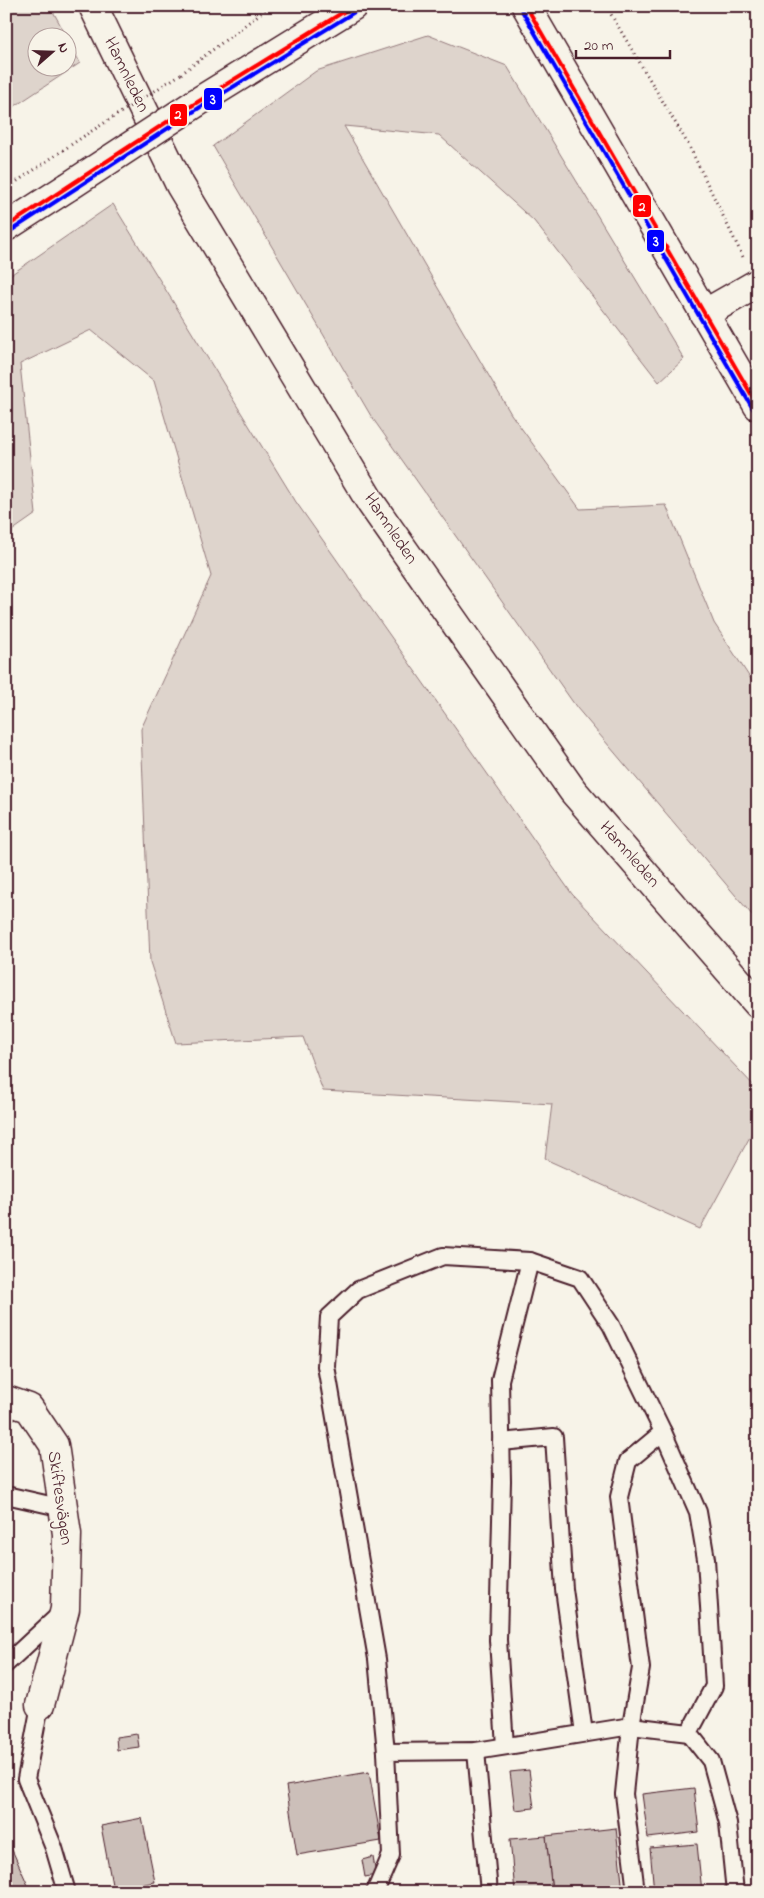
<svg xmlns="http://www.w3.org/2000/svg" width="764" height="1898" viewBox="0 0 764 1898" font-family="'Indie Flower',sans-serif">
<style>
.green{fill:#ded4cc;stroke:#947a7c}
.building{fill:#ccbfb9;stroke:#4a1f2b}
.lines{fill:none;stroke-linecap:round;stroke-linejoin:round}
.service-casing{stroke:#4a1f2b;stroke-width:20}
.minor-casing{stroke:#4a1f2b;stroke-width:31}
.tertiary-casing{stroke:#4a1f2b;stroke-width:31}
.secondary-casing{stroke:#4a1f2b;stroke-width:31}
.path{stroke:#4a1f2b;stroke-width:3;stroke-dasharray:1 4;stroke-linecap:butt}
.service{stroke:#f7f3e8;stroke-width:16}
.minor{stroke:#f7f3e8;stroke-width:28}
.tertiary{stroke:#f7f3e8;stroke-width:28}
.secondary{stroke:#f7f3e8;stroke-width:28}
.tertiary-bridge-casing{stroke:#4a1f2b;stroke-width:31;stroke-linecap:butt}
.path-bridge{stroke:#4a1f2b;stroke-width:3;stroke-dasharray:1 4;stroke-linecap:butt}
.tertiary-bridge{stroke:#f7f3e8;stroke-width:28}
.bus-1-casing{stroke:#f7f3e8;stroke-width:8}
.bus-2-casing{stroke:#f7f3e8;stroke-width:8}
.bus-1{stroke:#f00;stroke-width:4}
.bus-2{stroke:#00f;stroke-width:4}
.labels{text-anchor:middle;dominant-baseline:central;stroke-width:5;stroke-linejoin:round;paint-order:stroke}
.street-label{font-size:18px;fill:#4a1f2b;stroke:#f7f3e8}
.line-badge{stroke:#f7f3e8;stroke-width:2}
.badge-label{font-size:14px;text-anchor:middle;font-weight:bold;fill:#fff}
</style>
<rect width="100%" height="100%" fill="#f7f3e8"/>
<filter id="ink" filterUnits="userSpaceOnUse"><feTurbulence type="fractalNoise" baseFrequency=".02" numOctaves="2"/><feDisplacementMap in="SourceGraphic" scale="10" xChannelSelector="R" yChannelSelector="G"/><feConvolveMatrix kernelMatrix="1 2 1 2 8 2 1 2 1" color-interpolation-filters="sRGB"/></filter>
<g filter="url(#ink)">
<!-- green -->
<g class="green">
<polygon points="6,6 50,6 67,37 38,38 38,68 68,68 68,39 80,63 6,112"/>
<polygon points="428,35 507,66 684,359 659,382 534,221 439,135 344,126 511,414 580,509 666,505 714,623 758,690 758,922 577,708 371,416 213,146 316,71"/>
<polygon points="113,204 296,502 572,894 758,1090 758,1122 700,1229 545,1159 552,1104 323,1091 303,1037 176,1043 150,962 141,729 211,576 154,381 91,330 20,364 36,514 6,535 6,278"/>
</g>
<!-- building -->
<g class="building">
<polygon points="137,1734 139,1747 117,1750 116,1737"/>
<polygon points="529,1770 534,1808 515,1810 510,1772"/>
<polygon points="369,1772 381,1841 297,1855 286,1786"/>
<polygon points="694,1788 699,1832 648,1838 642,1794"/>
<polygon points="142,1818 155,1882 113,1890 101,1826"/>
<polygon points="616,1828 623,1892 552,1892 546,1836"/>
<polygon points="546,1836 552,1892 515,1892 510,1839"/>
<polygon points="8,1841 31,1892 6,1892 6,1842"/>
<polygon points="697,1844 702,1892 654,1892 650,1848"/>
<polygon points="373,1857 376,1875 365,1877 362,1860"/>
</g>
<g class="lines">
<!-- service casing -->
<g class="service-casing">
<g id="service">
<polyline points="501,1442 554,1437 564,1589 584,1733"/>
<polyline points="6,1495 63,1508"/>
<polyline points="6,1664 61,1613"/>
<polyline points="40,1705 26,1779 54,1848 67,1892"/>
<polyline points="505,1746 498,1640 502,1481 500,1380 530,1261 580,1278 611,1325 663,1432 698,1512 706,1559 714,1686 689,1733"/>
<polyline points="476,1751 489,1892"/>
<polyline points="386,1752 377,1659 326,1366 329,1317 358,1290 443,1256 530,1261"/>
<polyline points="375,1892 391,1855 386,1752 476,1751 631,1726 689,1733 711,1761 728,1823 735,1892"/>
<polyline points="636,1892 624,1794 631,1726 641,1668 619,1497 628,1461 663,1432"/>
</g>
</g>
<!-- minor casing -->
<g class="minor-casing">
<g id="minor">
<polyline points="704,314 758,283"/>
<polyline points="6,1400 29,1408 54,1445 67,1534 65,1609 40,1705"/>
</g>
</g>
<!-- tertiary casing -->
<g class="tertiary-casing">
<g id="tertiary">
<polyline points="526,6 758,406"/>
<polyline points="196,103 353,6"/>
<polyline points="6,227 68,187"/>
</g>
</g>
<!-- secondary casing -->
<g class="secondary-casing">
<polyline id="secondary" points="93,6 180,185 371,503 573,791 758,1004"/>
</g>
<!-- path -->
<g class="path">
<polyline points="606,6 688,144 743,257"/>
<polyline points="181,74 270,6"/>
<polyline points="13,184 87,134"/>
</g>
<!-- service -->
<use href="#service" class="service"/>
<!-- minor -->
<use href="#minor" class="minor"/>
<!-- tertiary -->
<use href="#tertiary" class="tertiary"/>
<!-- secondary -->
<use href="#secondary" class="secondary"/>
<!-- tertiary-bridge casing -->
<g class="tertiary-bridge-casing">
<polyline id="tertiary-bridge" points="68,187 196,103"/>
</g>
<!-- path-bridge -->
<polyline class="path-bridge" points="87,134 181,74"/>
<!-- tertiary-bridge -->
<use href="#tertiary-bridge" class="tertiary-bridge"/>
<!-- bus-1 casing -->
<g class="bus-1-casing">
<g id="bus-1">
<polyline points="526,6 758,406"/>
<polyline points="6,227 196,103 353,6"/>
</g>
</g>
<!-- bus-2 casing -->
<g class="bus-2-casing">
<g id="bus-2">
<polyline points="521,9 753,409"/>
<polyline points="9,232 199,108 356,11"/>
</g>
</g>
<!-- bus-1 -->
<use href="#bus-1" class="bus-1"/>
<!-- bus-2 -->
<use href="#bus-2" class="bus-2"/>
</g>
</g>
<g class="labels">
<!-- street labels -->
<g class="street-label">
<text transform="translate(126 75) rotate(64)">Hamnleden</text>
<text transform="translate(390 529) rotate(56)">Hamnleden</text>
<text transform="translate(629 855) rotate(49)">Hamnleden</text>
<text transform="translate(59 1498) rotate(82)">Skiftesvägen</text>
</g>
</g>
<g class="line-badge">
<rect x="203" y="87" width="20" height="24" rx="5" fill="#00f"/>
<rect x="169" y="103" width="19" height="24" rx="5" fill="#f00"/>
<rect x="632" y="194" width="20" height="24" rx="5" fill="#f00"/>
<rect x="646" y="229" width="19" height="24" rx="5" fill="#00f"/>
</g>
<g class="badge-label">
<text x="213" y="104">3</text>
<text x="178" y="119">2</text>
<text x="642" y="211">2</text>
<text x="656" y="246">3</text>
</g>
<!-- margin -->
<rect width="764" height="1898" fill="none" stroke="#f7f3e8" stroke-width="25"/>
<rect x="12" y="12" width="739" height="1873" fill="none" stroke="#4a1f2b" stroke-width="2" filter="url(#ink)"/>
<!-- north arrow -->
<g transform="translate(52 52) rotate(70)"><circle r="24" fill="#f7f3e8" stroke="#b29e9c"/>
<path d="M0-4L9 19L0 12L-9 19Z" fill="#4a1f2b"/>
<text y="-8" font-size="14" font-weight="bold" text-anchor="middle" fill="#4a1f2b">N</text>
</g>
<!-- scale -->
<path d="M576 50v8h94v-8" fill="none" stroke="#4a1f2b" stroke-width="2.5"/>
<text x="584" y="50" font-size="15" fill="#4a1f2b" stroke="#f7f3e8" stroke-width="4" paint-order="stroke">20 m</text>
</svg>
